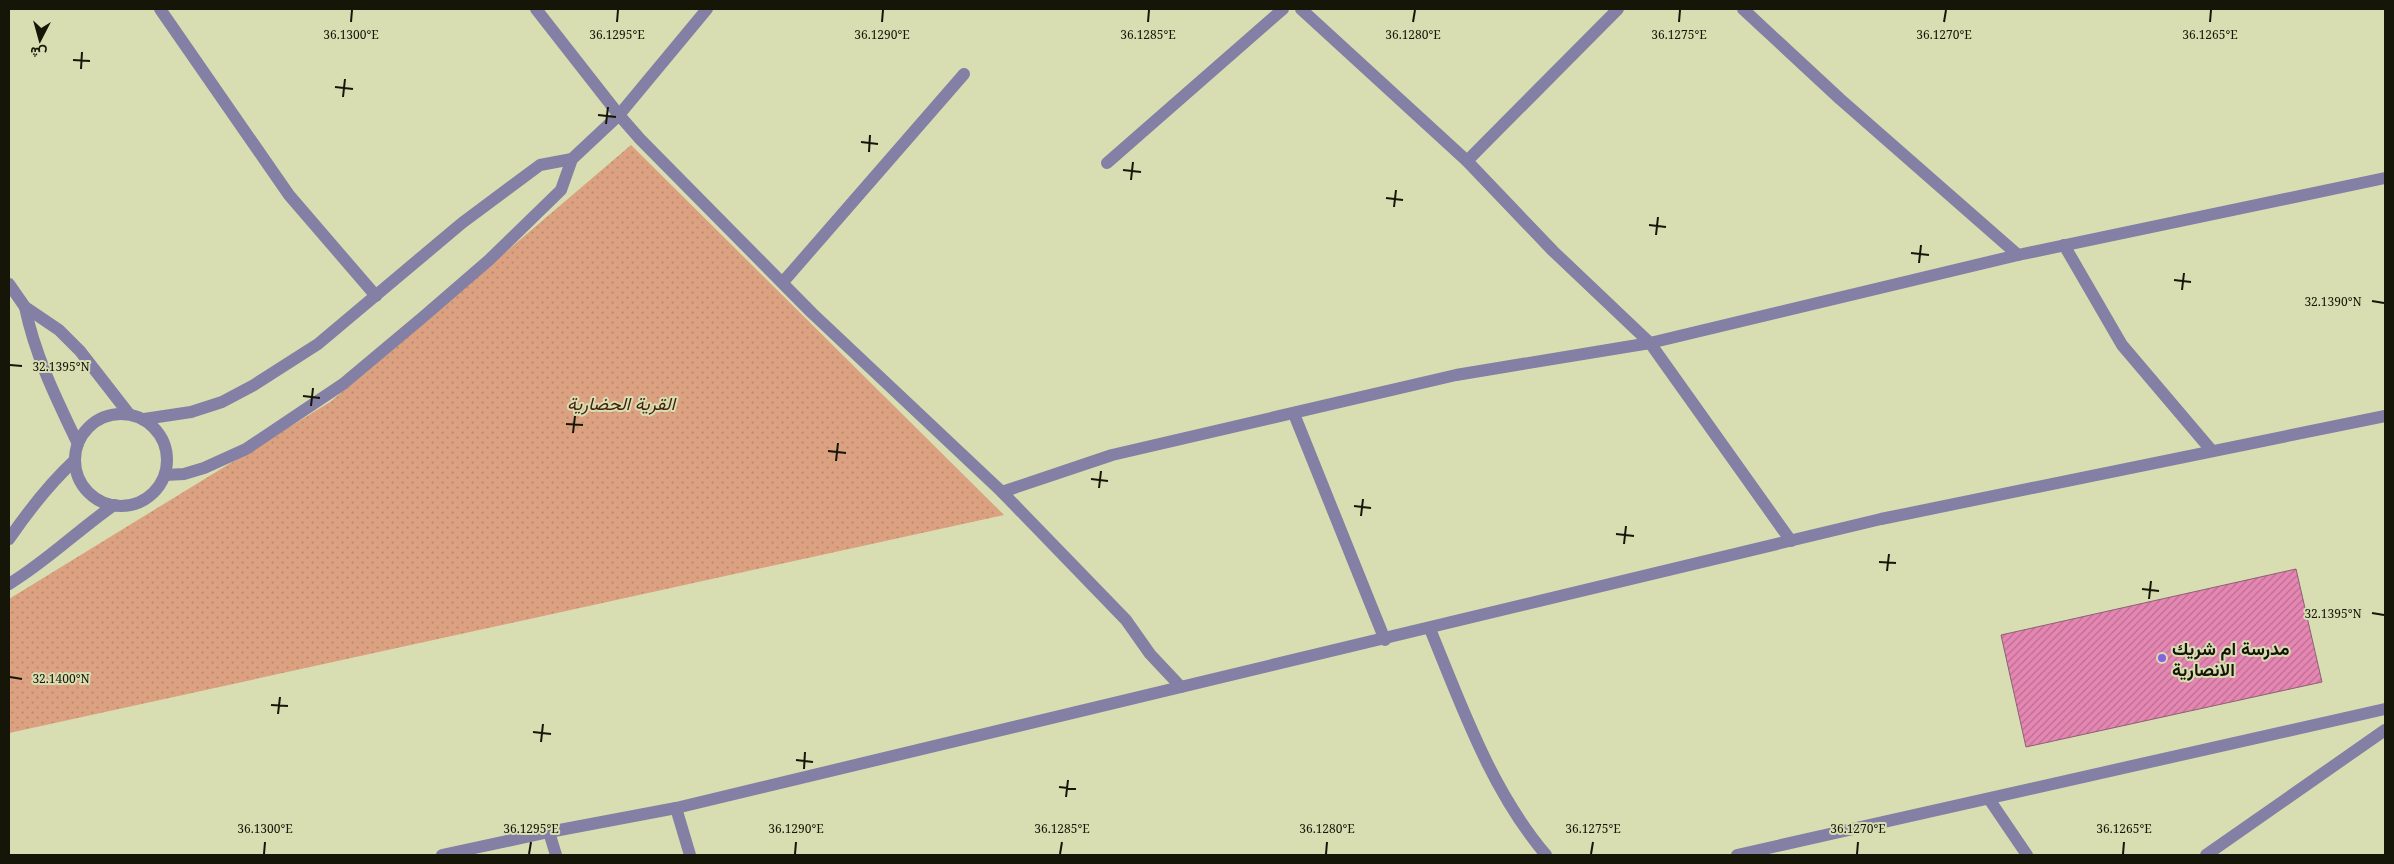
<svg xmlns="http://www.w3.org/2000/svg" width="2394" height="864" viewBox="0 0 2394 864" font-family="'Noto Serif',Vazirmatn,serif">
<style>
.green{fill:url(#green-dots)}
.building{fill:url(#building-hatch);stroke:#8a6273}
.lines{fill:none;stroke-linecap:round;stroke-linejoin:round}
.minor{stroke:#847fa4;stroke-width:12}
.ticks{fill:none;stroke:#151607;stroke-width:2}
.poi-dot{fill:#8364df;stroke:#d9ddb2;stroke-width:2}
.labels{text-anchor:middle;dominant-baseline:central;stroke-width:4;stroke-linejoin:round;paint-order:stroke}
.park-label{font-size:18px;font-style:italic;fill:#43210a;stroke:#d9ddb2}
.poi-label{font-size:18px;font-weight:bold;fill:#151607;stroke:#d9ddb2;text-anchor:start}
.ticks-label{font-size:12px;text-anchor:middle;fill:#151607;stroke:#d9ddb2;stroke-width:4;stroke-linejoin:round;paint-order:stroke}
</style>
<defs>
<pattern id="green-dots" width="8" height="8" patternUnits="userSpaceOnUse" patternTransform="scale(1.25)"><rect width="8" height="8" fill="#dba180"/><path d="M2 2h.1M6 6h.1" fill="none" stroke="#bb8a6d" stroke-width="1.8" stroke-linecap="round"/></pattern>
<pattern id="building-hatch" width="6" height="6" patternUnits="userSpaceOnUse" patternTransform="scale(1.25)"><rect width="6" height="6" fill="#e687b3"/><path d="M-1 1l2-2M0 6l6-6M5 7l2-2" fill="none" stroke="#b96d90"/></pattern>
</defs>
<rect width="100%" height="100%" fill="#d9ddb2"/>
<!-- green -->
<polygon class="green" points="631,145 1004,515 9,733 9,599 330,402"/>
<!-- building -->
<polygon class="building" points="2296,569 2322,682 2026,747 2001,635"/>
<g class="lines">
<!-- minor -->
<g class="minor">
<polyline points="160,9 289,195 376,296"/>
<polyline points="536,9 619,115 640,139 812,313 1002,492 1126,620 1150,654 1181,687"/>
<polyline points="1301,9 1467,161 1553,251 1650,343 1791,541"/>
<polyline points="1743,9 1840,99 2018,255"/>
<polyline points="1467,161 1618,9"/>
<polyline points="1107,163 1283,9"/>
<polyline points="2064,245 2122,345 2212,451"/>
<polyline points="783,282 964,74"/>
<polyline points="9,284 25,307 59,330 80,351 129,414"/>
<path d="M25,307C35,356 57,400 78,444"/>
<polyline points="1294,414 1385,640"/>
<circle cx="121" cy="460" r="46"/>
<polyline points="144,419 191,412 222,402 254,385 318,344 462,223 540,165 572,159"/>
<polyline points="165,475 184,474 204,468 246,449 343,384 423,317 489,260 561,190 572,159 619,115 707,9"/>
<polyline points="1002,492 1112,455 1456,375 1650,343 2018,255 2385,178"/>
<path d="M9,539C29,510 49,484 75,460"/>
<path d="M9,584C47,561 78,530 114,505"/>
<path d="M1430,629C1462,707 1491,790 1546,855"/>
<polyline points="1989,799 2027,855"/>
<polyline points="676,808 690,855"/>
<polyline points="549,832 556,855"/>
<polyline points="442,855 549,832 676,808 1881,519 2385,416"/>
<polyline points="1737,855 2385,709"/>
<polyline points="2206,855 2385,730"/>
</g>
</g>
<!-- ticks -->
<path class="ticks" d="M351,22L352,10M617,22L618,10M882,22L883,10M1148,22L1149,10M1413,22L1415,10M1679,22L1680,10M1944,22L1946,10M2210,22L2211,10M73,60L90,61M81,69L82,52M335,87L353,89M343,97L345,79M598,115L616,117M606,124L608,107M861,142L878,144M869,152L870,135M1123,170L1141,172M1131,180L1133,162M1386,198L1403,200M1394,207L1396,190M1649,225L1666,227M1656,235L1658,217M1911,253L1929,255M1919,263L1921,245M2174,280L2191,282M2182,290L2184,273M2372,301L2384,303M10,365L22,366M303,396L320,398M311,406L313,388M566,424L583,425M573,433L575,416M828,451L846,453M836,461L838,443M1091,479L1108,481M1099,488L1101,471M1354,506L1371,508M1361,516L1363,499M1616,534L1634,536M1624,544L1626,526M1879,562L1896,563M1887,571L1889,554M2142,589L2159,591M2149,599L2151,581M2372,613L2384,615M10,677L22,679M271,705L288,706M278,714L280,697M533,732L551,734M541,742L543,724M796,760L813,762M804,769L805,752M1059,787L1076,789M1066,797L1068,780M264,854L265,842M529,854L531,842M795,854L796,842M1060,854L1062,842M1326,854L1327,842M1591,854L1593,842M1857,854L1858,842M2123,854L2124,842"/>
<!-- markers -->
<circle class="poi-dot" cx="2162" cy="658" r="5"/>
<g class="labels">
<!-- park labels -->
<g class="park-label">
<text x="621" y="403">القرية الحضارية</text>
</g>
<!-- poi labels -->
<g class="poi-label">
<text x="2172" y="648">مدرسة ام شريك<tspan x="2172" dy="21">الانصارية</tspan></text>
</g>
</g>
<g class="ticks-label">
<text x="351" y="39">36.1300°E</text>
<text x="617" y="39">36.1295°E</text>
<text x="882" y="39">36.1290°E</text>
<text x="1148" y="39">36.1285°E</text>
<text x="1413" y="39">36.1280°E</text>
<text x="1679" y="39">36.1275°E</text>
<text x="1944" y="39">36.1270°E</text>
<text x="2210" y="39">36.1265°E</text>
<text x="2333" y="306">32.1390°N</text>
<text x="61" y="371">32.1395°N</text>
<text x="2333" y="618">32.1395°N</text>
<text x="61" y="683">32.1400°N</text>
<text x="265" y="833">36.1300°E</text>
<text x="531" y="833">36.1295°E</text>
<text x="796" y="833">36.1290°E</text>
<text x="1062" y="833">36.1285°E</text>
<text x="1327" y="833">36.1280°E</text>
<text x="1593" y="833">36.1275°E</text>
<text x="1858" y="833">36.1270°E</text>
<text x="2124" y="833">36.1265°E</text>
</g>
<!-- border -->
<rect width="2394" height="864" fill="none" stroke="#151607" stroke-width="20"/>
<!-- north arrow -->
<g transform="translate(40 40) rotate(186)" stroke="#d9ddb2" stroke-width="4" paint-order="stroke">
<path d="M0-4L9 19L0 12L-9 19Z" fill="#151607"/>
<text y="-8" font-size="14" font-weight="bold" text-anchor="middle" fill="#151607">ش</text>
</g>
</svg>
